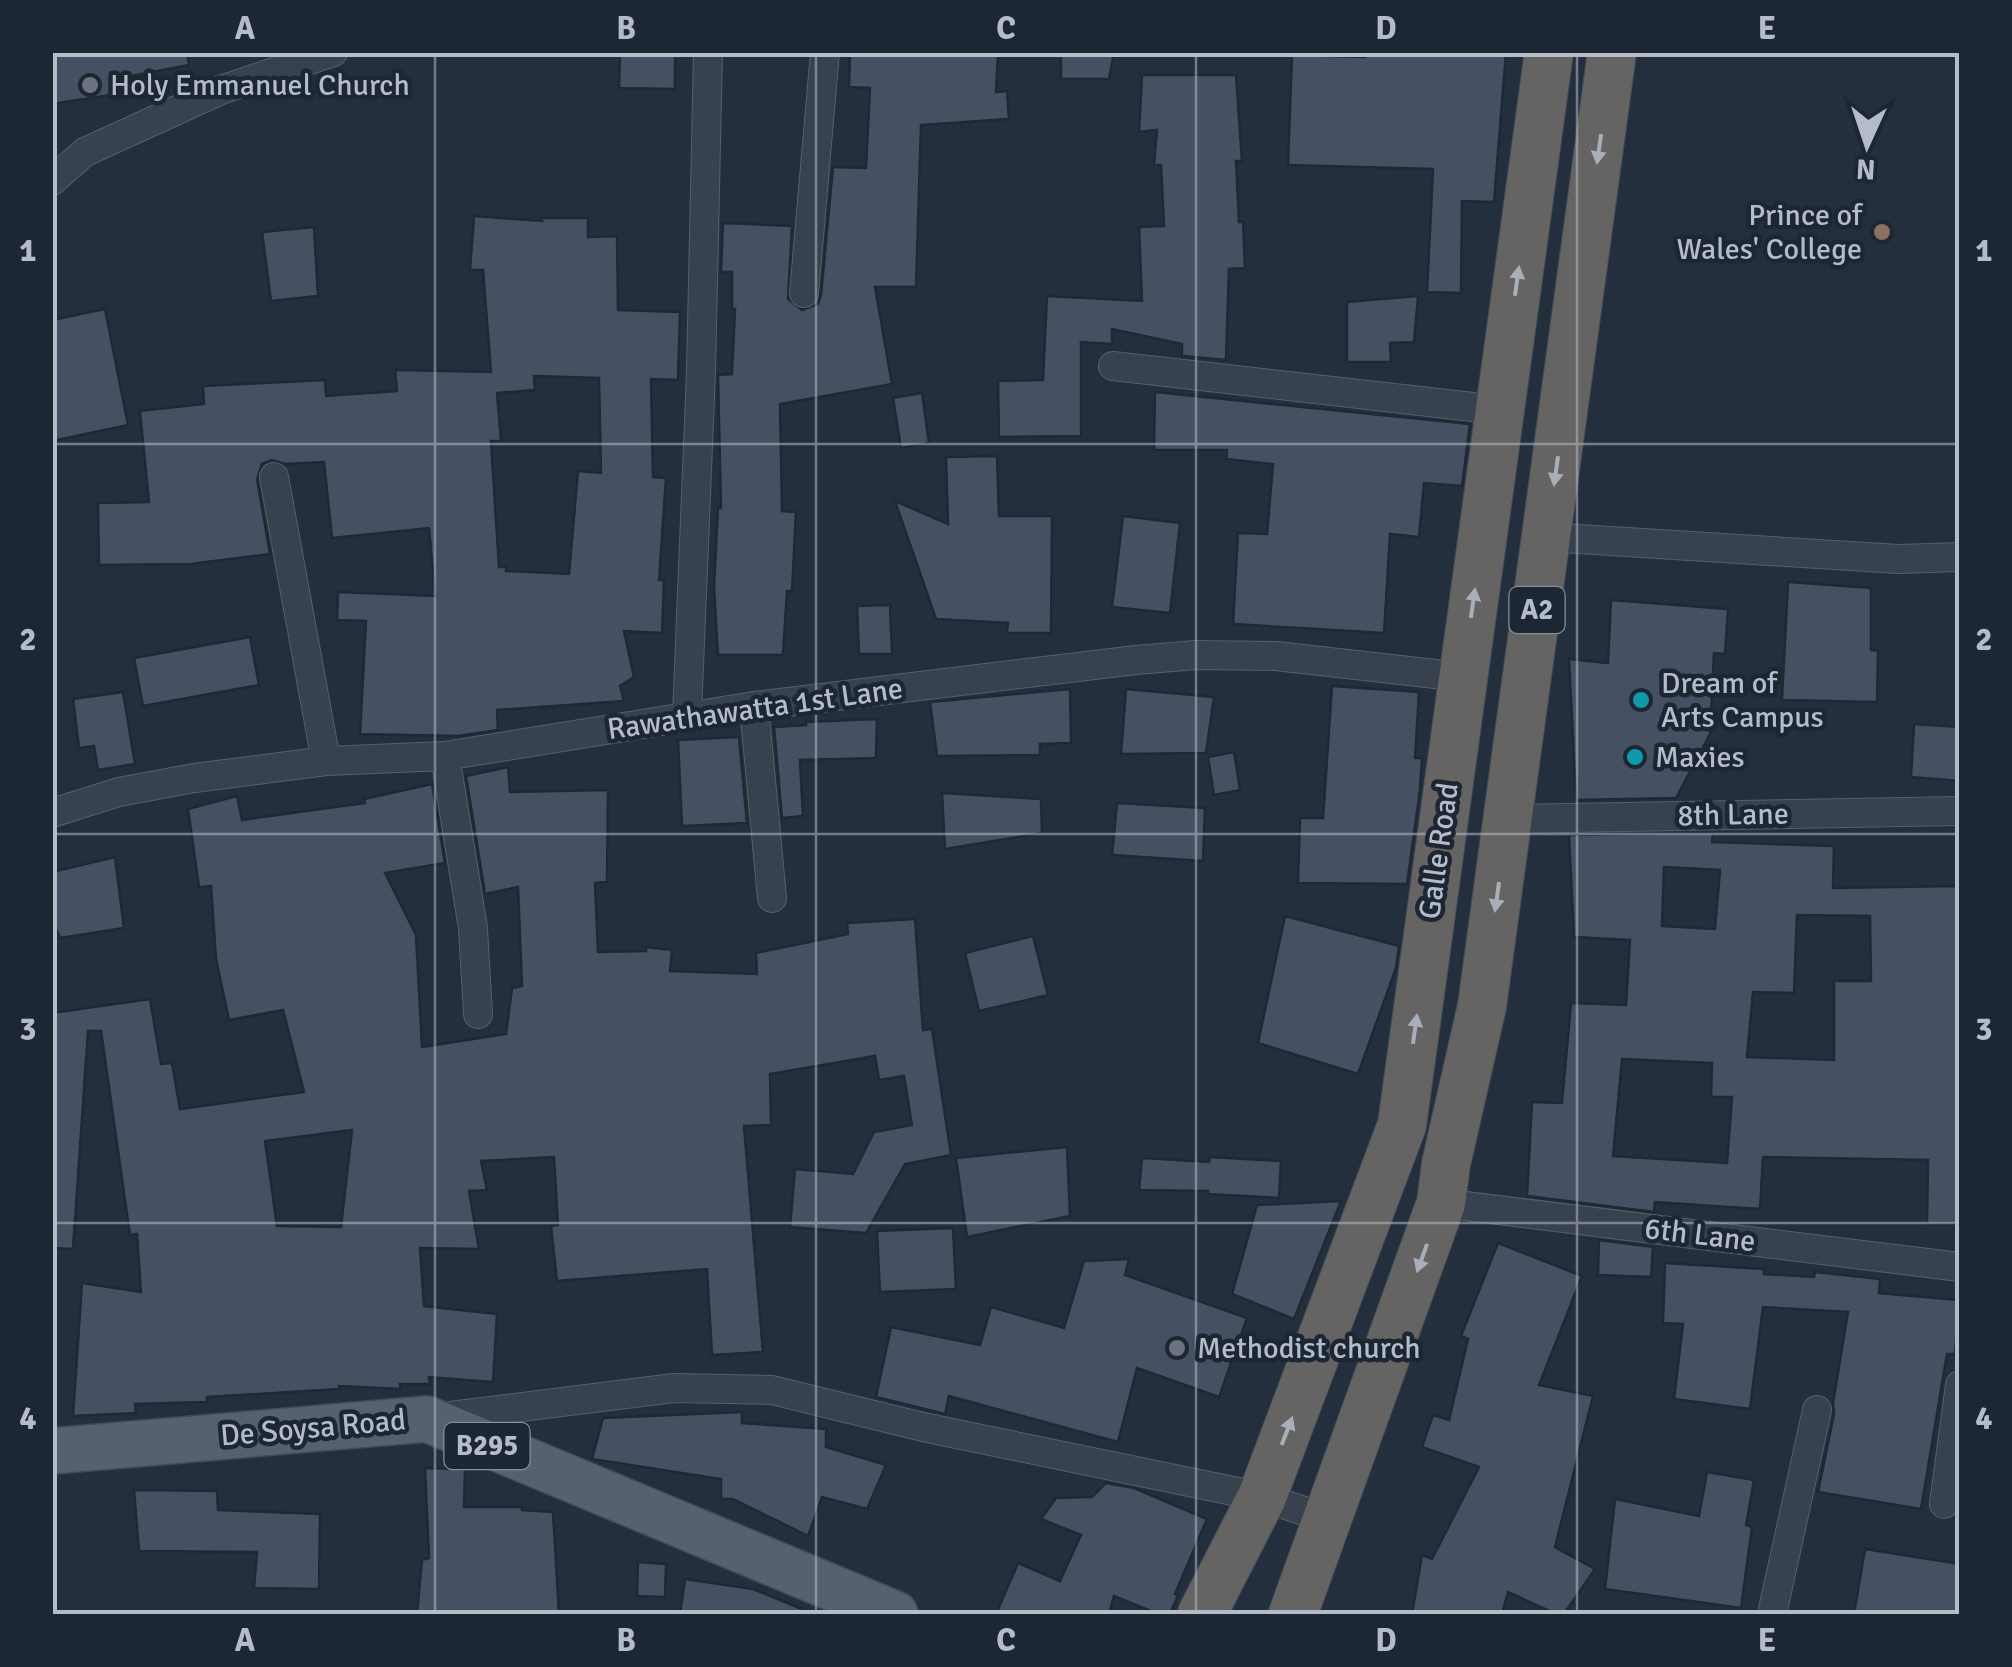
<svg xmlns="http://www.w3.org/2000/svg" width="2012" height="1667" viewBox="0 0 2012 1667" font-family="Signika,sans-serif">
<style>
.building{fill:#455162;stroke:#1f2835;stroke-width:2.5;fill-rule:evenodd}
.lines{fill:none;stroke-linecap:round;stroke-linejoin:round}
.minor-casing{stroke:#565f6c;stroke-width:30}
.primary-casing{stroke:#414a57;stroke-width:48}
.trunk-casing{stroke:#434c59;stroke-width:50}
.minor{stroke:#38414e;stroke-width:28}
.primary{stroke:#56606e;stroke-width:45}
.trunk{stroke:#656462;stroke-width:48}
.oneway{fill:#a8afba}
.grid{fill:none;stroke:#b4bcc9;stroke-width:2.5;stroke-opacity:0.55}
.worship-dot{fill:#6b7280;stroke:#1d2633;stroke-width:4}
.education-dot{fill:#8d6e63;stroke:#1d2633;stroke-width:4}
.culture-dot{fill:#0f9aa8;stroke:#1d2633;stroke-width:4}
.labels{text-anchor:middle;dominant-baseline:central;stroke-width:9;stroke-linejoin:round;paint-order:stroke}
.shield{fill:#1d2633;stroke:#878f9c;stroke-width:2.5}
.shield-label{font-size:28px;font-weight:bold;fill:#b4bcc9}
.poi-label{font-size:30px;fill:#b4bcc9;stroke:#1d2633;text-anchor:start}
.street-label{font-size:30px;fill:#b4bcc9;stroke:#1d2633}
.neatline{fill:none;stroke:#b4bcc9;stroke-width:4}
.grid-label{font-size:32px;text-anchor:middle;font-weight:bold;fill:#b4bcc9}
</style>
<rect width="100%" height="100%" fill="#242f3e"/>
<!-- building -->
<g class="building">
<polygon points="52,52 187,52 189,65 126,77 130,92 52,104"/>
<polygon points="620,52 675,52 675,89 619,88"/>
<polygon points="850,52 998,52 996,92 1007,91 1009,119 921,125 916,287 875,287 892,384 780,404 782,511 796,512 792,591 787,591 783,655 718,655 714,587 718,508 721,508 718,375 732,374 735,309 732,309 732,272 721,272 723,223 792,226 788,299 802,310 818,304 821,295 833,167 866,168 870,88 849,87"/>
<polygon points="1061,52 1114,52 1109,79 1061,79"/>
<polygon points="1365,52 1506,52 1494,202 1462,201 1461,293 1427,292 1433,169 1288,165 1292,55 1365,57"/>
<polygon points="1142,75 1236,75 1242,161 1236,161 1239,222 1243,222 1245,268 1229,269 1226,360 1182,356 1182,344 1112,329 1112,344 1081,342 1081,436 999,437 998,381 1043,380 1047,296 1142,301 1139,227 1164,226 1161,165 1154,165 1157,130 1139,132"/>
<path d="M474,216L542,221V218H588V237L617,236L618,310L680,312L678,380L651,379L653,477L666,478L659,580H664L662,633L624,631L634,677L620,686L624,701L497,710L498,730L458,736L360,734L366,621L337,620L338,592L435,596L429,528L332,538L324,462L285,464L272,460L262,464L257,479L270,554L190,564L99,565L98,503L149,502L140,411L204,404L203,386L325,380L326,396L397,391L395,370L491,372L483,270H470ZM534,376L599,378L601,473L578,471L569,574L506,571V567H499L491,441H501L497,393L535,390Z"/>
<polygon points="314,227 318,296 271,301 262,232"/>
<polygon points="1418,296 1414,342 1390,343 1391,362 1347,362 1347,302"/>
<polygon points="105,309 128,425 52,441 52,320"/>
<polygon points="1155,392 1470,424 1462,486 1424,483 1419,537 1390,534 1384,633 1233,624 1238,533 1267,534 1273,464 1226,459 1227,450 1154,450"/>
<polygon points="922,393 929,443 901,448 893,398"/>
<polygon points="997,456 999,516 1052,516 1051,633 1007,633 1008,623 936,619 895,501 948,524 946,457"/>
<polygon points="1123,516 1180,523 1170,613 1112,607"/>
<polygon points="1788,582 1871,588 1871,650 1878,651 1877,702 1782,700"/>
<polygon points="1611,600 1728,609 1725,654 1714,653 1710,734 1676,798 1576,800 1569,659 1608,663"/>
<polygon points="890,605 892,654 859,654 857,606"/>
<polygon points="250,637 259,685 143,706 134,658"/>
<polygon points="1332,686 1419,692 1415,758 1422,758 1420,790 1407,884 1298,883 1300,818 1323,818"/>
<polygon points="1070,689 1071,743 1040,744 1040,755 937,756 930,702"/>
<polygon points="1126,689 1214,697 1206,753 1121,754"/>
<polygon points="123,692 135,764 98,770 94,746 79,748 73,699"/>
<polygon points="877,719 876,758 800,760 803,816 782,818 774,727 806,725 806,722"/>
<polygon points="1914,724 1960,727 1960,781 1911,777"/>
<polygon points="739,737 747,823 682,826 678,740"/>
<polygon points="1234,752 1240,790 1214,795 1208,757"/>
<path d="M508,767L510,792L608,790L607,882L595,883L598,952L646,951V947L672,950L670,971L757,974L756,953L848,934L847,923L915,919L923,1030L932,1029L951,1155L905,1164L866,1233L790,1227L795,1169L853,1174L874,1132L912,1125L904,1076L879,1080L875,1056L770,1074L771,1125L744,1126L763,1352L712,1355L707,1269L557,1281L551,1226L558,1225L554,1157L481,1161L487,1190L469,1191L479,1249L420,1248L424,1306L497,1314L493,1382L429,1377L430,1384H400V1389L339,1386V1389L207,1397V1402L135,1404L136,1413L73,1416L82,1283L141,1292L137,1234L130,1235L101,1031H88L73,1249L52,1248V1013L150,999L161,1064L172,1063L180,1109L304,1092L283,1010L229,1020L216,959L211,886L199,887L188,809L237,796L242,820L365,803L364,799L432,784L445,863L385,873L416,935L422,1047L506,1034L512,988L522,986L518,887L485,894L466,776ZM352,1130L341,1227L277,1226L265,1141Z"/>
<polygon points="942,793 1041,799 1042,833 945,849"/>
<polygon points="1117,803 1205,808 1203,861 1112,855"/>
<path d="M1713,833L1712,842L1834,846L1833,888L1960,886V1224H1927L1928,1160L1763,1157L1760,1209L1655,1202L1654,1212L1527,1196L1532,1102L1562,1103L1571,1003L1626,1005L1630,940L1574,937L1569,835ZM1664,867L1720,870L1715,929L1662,926ZM1797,915L1870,916L1871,981H1834V1060L1747,1057L1753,992L1794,993ZM1622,1059L1712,1063L1711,1097H1732L1727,1163L1613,1156Z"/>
<polygon points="115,857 124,928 60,938 52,920 52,872"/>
<polygon points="1285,916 1399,946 1396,968 1358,1074 1258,1043"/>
<polygon points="1033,936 1048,995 979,1011 965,953"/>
<polygon points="1067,1147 1070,1216 967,1237 956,1158"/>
<polygon points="1210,1157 1281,1161 1279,1198 1208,1194 1208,1191 1139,1190 1142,1158 1209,1162"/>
<polygon points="1341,1201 1294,1319 1232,1294 1257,1205"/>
<polygon points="953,1228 956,1289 880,1292 877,1231"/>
<polygon points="1599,1240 1653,1247 1651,1277 1598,1275"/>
<polygon points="1498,1243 1582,1276 1539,1385 1593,1396 1555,1547 1595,1569 1564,1614 1556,1614 1508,1592 1502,1614 1412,1614 1422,1555 1432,1559 1479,1467 1422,1447 1433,1415 1449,1420 1468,1339 1461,1336"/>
<polygon points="1129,1259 1125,1275 1247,1318 1219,1397 1137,1368 1118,1442 949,1396 945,1414 876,1397 891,1327 980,1345 991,1307 1064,1328 1084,1261"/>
<polygon points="1665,1263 1764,1269 1764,1274 1814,1277 1815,1272 1880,1279 1879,1293 1959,1300 1955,1354 1947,1354 1921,1509 1818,1492 1834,1414 1833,1403 1848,1312 1763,1307 1750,1409 1674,1399 1683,1324 1663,1323"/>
<polygon points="742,1412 742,1423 826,1429 826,1447 886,1465 867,1509 822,1497 808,1536 733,1499 721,1499 721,1479 592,1459 603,1418"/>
<polygon points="425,1468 465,1469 464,1507 522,1507 522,1510 553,1512 559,1614 417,1614 422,1560 429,1558"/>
<polygon points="1707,1472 1754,1480 1746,1525 1752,1527 1741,1608 1605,1589 1615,1499 1699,1516"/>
<polygon points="1106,1483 1134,1488 1207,1519 1175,1594 1178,1595 1170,1614 1158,1614 1114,1596 1109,1614 996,1614 1018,1563 1060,1581 1081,1535 1041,1519 1056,1498 1092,1497"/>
<polygon points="134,1490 217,1491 218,1510 320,1514 319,1589 254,1588 257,1552 139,1551"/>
<polygon points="1865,1549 1960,1564 1960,1614 1854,1614"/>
<polygon points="638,1562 666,1564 665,1597 637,1596"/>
<polygon points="685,1579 753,1589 814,1614 680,1614"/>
</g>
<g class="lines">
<!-- minor casing -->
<g class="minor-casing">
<g id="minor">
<polyline points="52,181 85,152 221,90 333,52"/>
<polyline points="804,293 825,52"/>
<polyline points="1113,366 1499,410"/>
<polyline points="274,477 326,761"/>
<polyline points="1547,537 1898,559 1960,557"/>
<polyline points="754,706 772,898"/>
<polyline points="687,715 701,372 708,52"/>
<polyline points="445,756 473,928 478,1014"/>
<polyline points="52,813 119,792 194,778 326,761 445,756 754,706 1136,660 1196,655 1276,656 1462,677"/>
<polyline points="1507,819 1960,811"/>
<polyline points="1441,1203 1960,1267"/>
<polyline points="434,1418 674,1388 772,1390 923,1427 1262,1497 1328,1519"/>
<polyline points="1944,1504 1960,1385"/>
<polyline points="1772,1614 1817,1410"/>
</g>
</g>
<!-- primary casing -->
<g class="primary-casing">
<polyline id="primary" points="52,1451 427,1419 895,1614"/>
</g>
<!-- trunk casing -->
<g class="trunk-casing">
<g id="trunk">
<polyline points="1202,1614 1262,1497 1402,1125 1549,52"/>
<polyline points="1293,1614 1441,1203 1446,1164 1482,1006 1612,52"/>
</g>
</g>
<!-- minor -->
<use href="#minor" class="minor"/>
<!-- primary -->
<use href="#primary" class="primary"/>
<!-- trunk -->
<use href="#trunk" class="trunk"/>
</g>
<!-- one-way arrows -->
<defs><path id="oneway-solid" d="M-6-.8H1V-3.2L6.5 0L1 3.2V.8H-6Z" transform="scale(2.5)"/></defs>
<g class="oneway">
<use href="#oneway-solid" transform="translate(1599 149) rotate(98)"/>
<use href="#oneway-solid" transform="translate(1517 281) rotate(-82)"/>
<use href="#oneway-solid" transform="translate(1556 471) rotate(98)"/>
<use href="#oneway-solid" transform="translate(1473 603) rotate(-82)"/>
<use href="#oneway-solid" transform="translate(1497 897) rotate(98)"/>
<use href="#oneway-solid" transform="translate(1415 1029) rotate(-82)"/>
<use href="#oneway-solid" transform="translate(1422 1258) rotate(110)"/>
<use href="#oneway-solid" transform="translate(1287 1431) rotate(-69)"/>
</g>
<!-- grid -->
<path class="grid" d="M435,52V1614M816,52V1614M1196,52V1614M1577,52V1614M52,444H1960M52,834H1960M52,1223H1960"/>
<!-- markers -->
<g class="worship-dot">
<circle cx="90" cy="85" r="10"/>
<circle cx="1177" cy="1348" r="10"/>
</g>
<circle class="education-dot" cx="1882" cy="232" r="10"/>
<g class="culture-dot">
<circle cx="1641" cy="700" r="10"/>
<circle cx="1635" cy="757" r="10"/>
</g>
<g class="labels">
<!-- shield labels -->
<g class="shield">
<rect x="1509.5" y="587" width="55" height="46" rx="8"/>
<rect x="444.5" y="1423" width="85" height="46" rx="8"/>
</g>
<g class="shield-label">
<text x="1537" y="610">A2</text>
<text x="487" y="1446">B295</text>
</g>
<!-- poi labels -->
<g class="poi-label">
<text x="110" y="85">Holy Emmanuel Church</text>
<text x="1862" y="215" text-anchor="end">Prince of<tspan x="1862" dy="34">Wales' College</tspan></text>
<text x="1661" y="683">Dream of<tspan x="1661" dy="34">Arts Campus</tspan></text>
<text x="1655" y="757">Maxies</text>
<text x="1197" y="1348">Methodist church</text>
</g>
<!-- street labels -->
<g class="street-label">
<text transform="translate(755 709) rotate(-8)">Rawathawatta 1st Lane</text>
<text transform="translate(1733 815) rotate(-1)">8th Lane</text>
<text transform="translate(1439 851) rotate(-82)">Galle Road</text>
<text transform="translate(1700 1235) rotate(7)">6th Lane</text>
<text transform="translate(313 1428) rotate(-5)">De Soysa Road</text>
</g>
</g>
<!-- border -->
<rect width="2012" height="1667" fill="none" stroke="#1d2633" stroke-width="110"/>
<!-- north arrow -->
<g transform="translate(1867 145) rotate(183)" stroke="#1d2633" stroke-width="8" paint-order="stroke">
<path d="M0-8L18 38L0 25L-18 38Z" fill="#b4bcc9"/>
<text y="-15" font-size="28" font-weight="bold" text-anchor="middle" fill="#b4bcc9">N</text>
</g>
<rect x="55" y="55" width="1902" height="1557" class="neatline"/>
<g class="grid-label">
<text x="245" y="39">A</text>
<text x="626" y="39">B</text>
<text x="1006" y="39">C</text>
<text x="1386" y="39">D</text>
<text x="1767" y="39">E</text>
<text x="28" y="261">1</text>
<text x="1984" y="261">1</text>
<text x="28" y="650">2</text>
<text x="1984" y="650">2</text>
<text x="28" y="1040">3</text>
<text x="1984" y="1040">3</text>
<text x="28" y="1429">4</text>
<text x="1984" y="1429">4</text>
<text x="245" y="1651">A</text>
<text x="626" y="1651">B</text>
<text x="1006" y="1651">C</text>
<text x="1386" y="1651">D</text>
<text x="1767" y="1651">E</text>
</g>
</svg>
